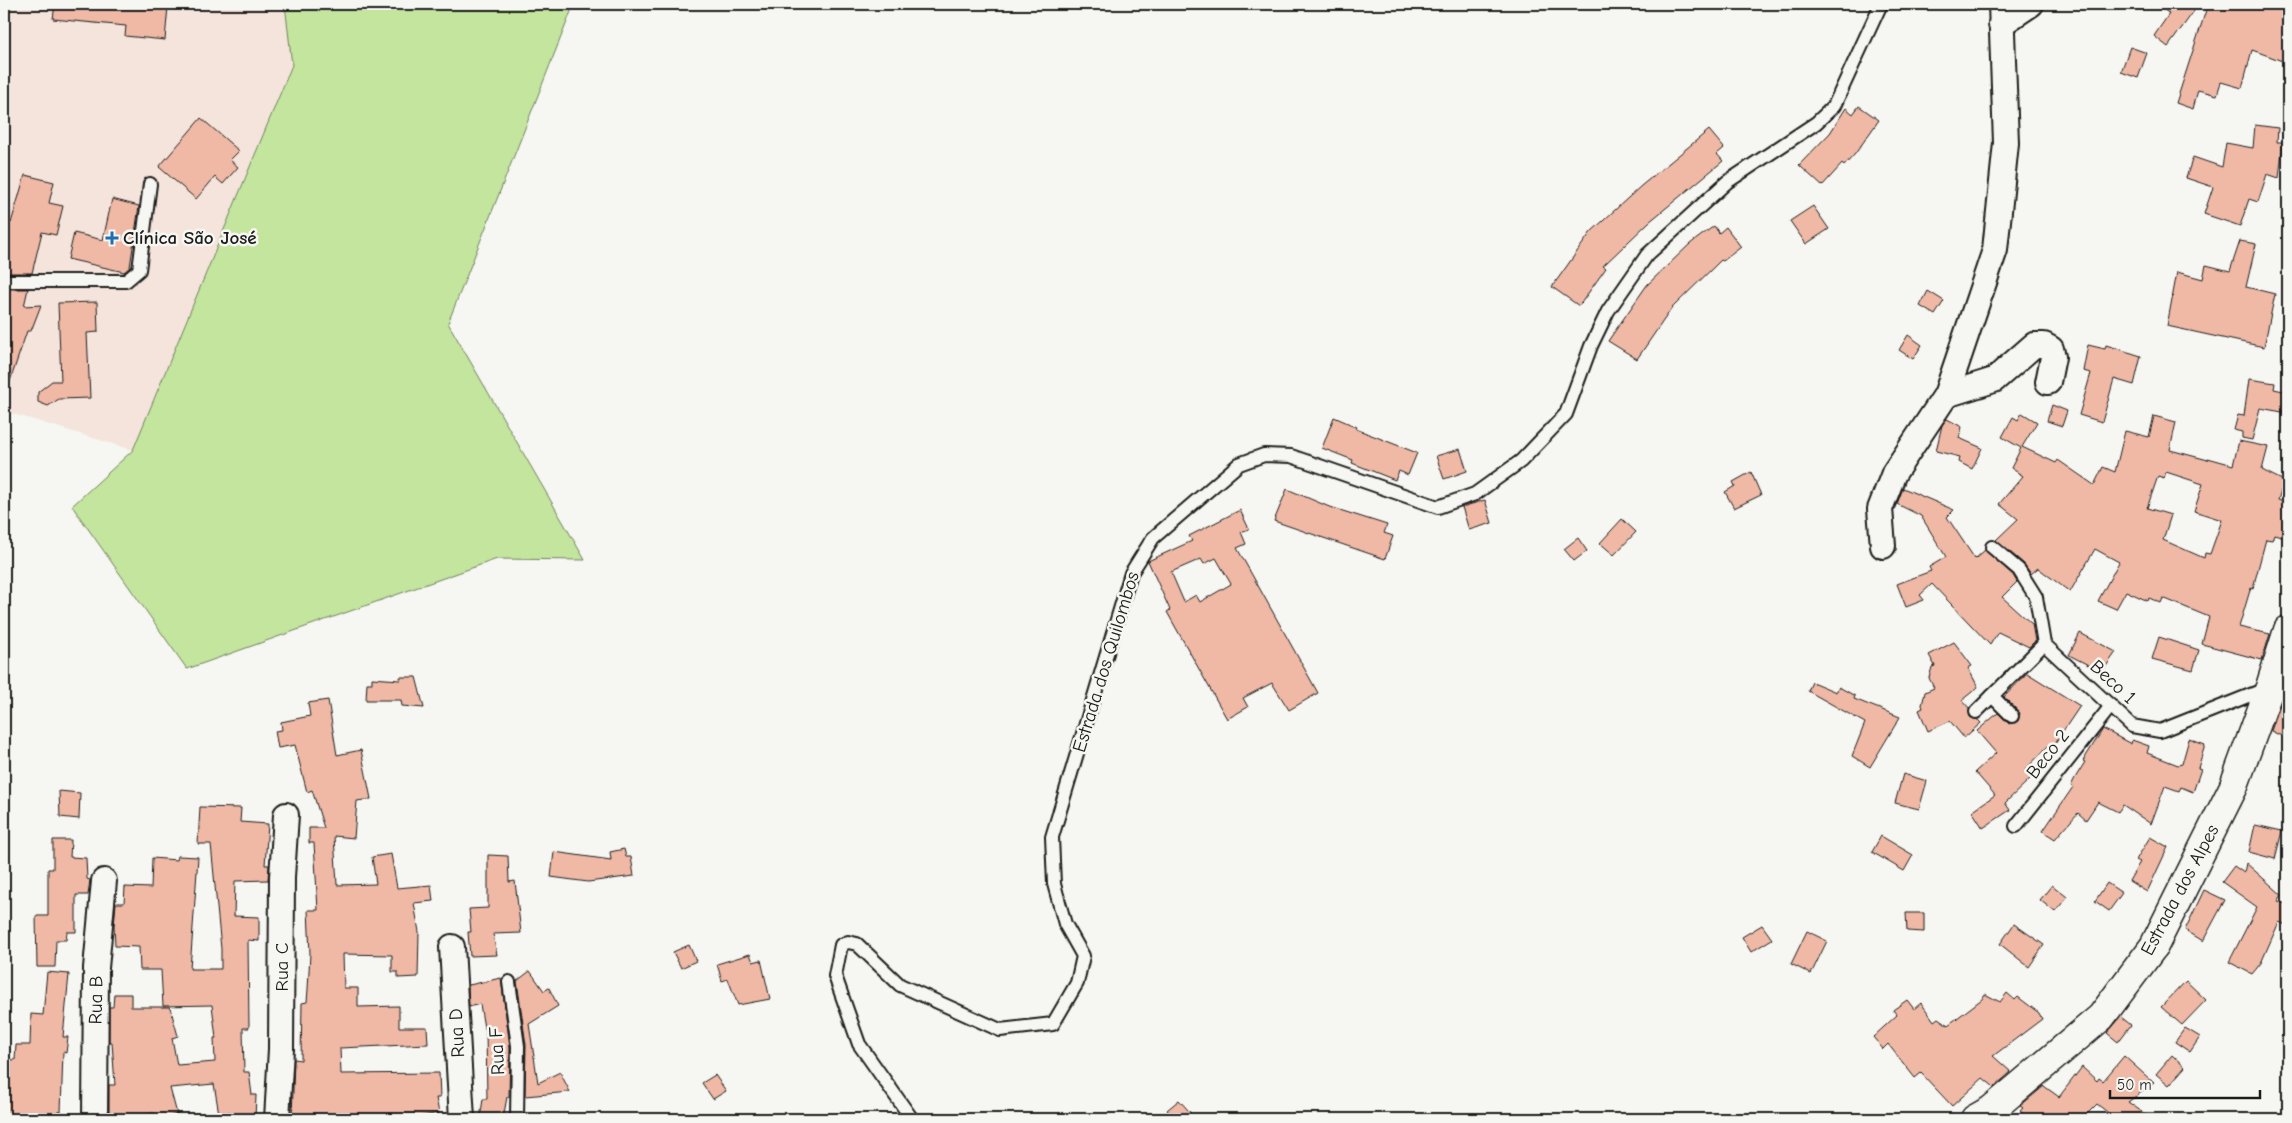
<svg xmlns="http://www.w3.org/2000/svg" width="2292" height="1123" viewBox="0 0 2292 1123" font-family="'Comic Neue',sans-serif">
<style>
.built{fill:#f4e4db}
.green{fill:#c3e59e;stroke:#70805d}
.building{fill:#f0b9a5;stroke:#1c1c1c;fill-rule:evenodd}
.lines{fill:none;stroke-linecap:round;stroke-linejoin:round}
.service-casing{stroke:#1c1c1c;stroke-width:16}
.minor-casing{stroke:#1c1c1c;stroke-width:28}
.tertiary-casing{stroke:#1c1c1c;stroke-width:31}
.service{stroke:#f6f6f2;stroke-width:12}
.minor{stroke:#f6f6f2;stroke-width:24}
.tertiary{stroke:#f6f6f2;stroke-width:28}
.poi-dot{fill:#1f6fb2;stroke:#f6f6f2;stroke-width:2}
.labels{text-anchor:middle;dominant-baseline:central;stroke-width:5;stroke-linejoin:round;paint-order:stroke}
.poi-label{font-size:19px;font-weight:bold;fill:#1c1c1c;stroke:#f6f6f2;text-anchor:start}
.street-label{font-size:19px;fill:#1c1c1c;stroke:#f6f6f2}
</style>
<rect width="100%" height="100%" fill="#f6f6f2"/>
<filter id="ink" filterUnits="userSpaceOnUse"><feTurbulence type="fractalNoise" baseFrequency=".02" numOctaves="2"/><feDisplacementMap in="SourceGraphic" scale="10" xChannelSelector="R" yChannelSelector="G"/><feConvolveMatrix kernelMatrix="1 2 1 2 8 2 1 2 1" color-interpolation-filters="sRGB"/></filter>
<g filter="url(#ink)">
<!-- built -->
<polygon class="built" points="4,4 285,4 292,64 133,450 4,411"/>
<!-- green -->
<polygon class="green" points="285,4 574,4 448,323 585,560 497,559 187,669 72,506 133,450 292,65"/>
<!-- building -->
<g class="building">
<polygon points="55,4 168,6 165,40 125,36 126,26 53,19"/>
<polygon points="2158,4 2199,4 2168,47 2154,36 2169,14"/>
<polygon points="2208,4 2288,4 2288,63 2252,50 2242,88 2221,82 2217,95 2198,90 2193,109 2176,103"/>
<polygon points="2130,47 2147,53 2138,78 2121,72"/>
<polygon points="1859,106 1879,120 1855,154 1844,166 1842,164 1822,186 1799,165 1830,133 1846,108 1853,114"/>
<polygon points="201,118 239,151 230,160 238,167 223,184 215,177 196,199 159,167"/>
<polygon points="2255,125 2278,128 2277,142 2283,142 2279,178 2267,174 2258,202 2249,199 2240,226 2204,214 2213,187 2186,178 2193,157 2222,167 2226,143 2253,148"/>
<polygon points="1709,130 1724,148 1717,154 1723,161 1649,222 1603,266 1606,268 1579,306 1552,287 1591,232 1641,186"/>
<polygon points="25,175 54,182 49,203 63,206 56,235 42,232 32,273 4,273 4,215 11,223"/>
<polygon points="112,199 139,206 130,267 124,272 68,259 74,233 103,240"/>
<polygon points="1813,206 1829,229 1806,244 1790,221"/>
<polygon points="1714,226 1719,233 1726,227 1741,247 1723,261 1721,260 1672,308 1637,359 1608,341 1647,285 1690,244"/>
<polygon points="2240,241 2256,244 2246,287 2275,294 2264,347 2167,326 2177,272 2203,279 2206,265 2230,271"/>
<polygon points="4,289 28,289 24,306 41,305 31,331 27,331 7,390 4,390"/>
<polygon points="1928,291 1944,301 1935,315 1920,306"/>
<polygon points="97,302 98,332 87,333 90,398 59,399 48,406 38,402 38,392 52,381 61,381 58,303"/>
<polygon points="1908,335 1922,345 1913,359 1899,350"/>
<polygon points="2088,345 2105,349 2106,345 2141,356 2134,385 2114,379 2102,422 2079,415 2091,373 2083,371"/>
<polygon points="2249,379 2275,383 2274,389 2288,392 2288,413 2260,408 2252,440 2242,438 2242,432 2234,430 2238,415 2244,416"/>
<polygon points="2052,405 2067,411 2062,426 2047,421"/>
<path d="M2022,413L2037,422L2022,447L2056,463L2058,460L2094,485L2103,467L2115,472L2125,431L2149,437L2154,416L2176,422L2170,450L2208,460V458L2233,465L2239,441L2268,447L2262,470L2284,481L2278,500L2288,503V524L2285,537L2274,534L2272,540L2266,539L2253,588L2251,587L2239,627L2270,634L2262,660L2202,644L2209,617L2163,598L2161,603L2149,598L2148,601L2126,591L2116,609L2098,601L2119,562L2095,549L2070,592L2038,568L2031,574L2024,564L1996,540L2018,519L1999,504L2023,476L2011,468L2021,448L2002,437L2013,417L2018,420ZM2166,472L2203,484L2194,511L2222,520L2210,554L2205,553L2204,558L2163,540L2171,515L2147,508L2158,476L2164,478Z"/>
<polygon points="1334,417 1357,427 1356,429 1417,453 1408,475 1399,471 1395,480 1352,463 1353,460 1322,448"/>
<polygon points="1947,419 1962,427 1959,438 1982,448 1972,469 1959,462 1960,457 1936,451 1942,425"/>
<polygon points="1460,449 1467,471 1444,479 1436,456"/>
<polygon points="1751,472 1761,495 1734,508 1725,492 1735,486 1733,482"/>
<polygon points="1903,488 1954,510 1947,517 1975,559 1985,550 2013,575 2017,582 2002,597 2032,624 2035,641 2029,647 1998,632 1990,645 1932,584 1920,595 1924,600 1906,607 1897,584 1931,571 1929,567 1946,557 1921,516 1897,504"/>
<polygon points="1287,489 1327,506 1387,525 1384,533 1393,536 1385,559 1274,521"/>
<polygon points="1485,500 1492,523 1469,530 1462,507"/>
<path d="M1240,510L1249,529L1241,532L1246,544L1237,548L1318,693L1289,710L1272,683L1243,698L1248,707L1227,719L1167,612L1170,610L1148,561L1192,541L1189,536ZM1216,558L1231,584L1200,602L1196,595L1184,602L1171,572L1201,559L1204,564Z"/>
<polygon points="1622,519 1636,532 1614,555 1600,543"/>
<polygon points="1578,538 1587,551 1574,561 1564,549"/>
<polygon points="2080,633 2116,652 2102,672 2069,655"/>
<polygon points="2159,637 2199,650 2193,670 2152,659"/>
<polygon points="1954,642 1972,666 1968,668 1978,687 1962,700 1969,708 1970,717 1978,720 1981,723 1964,738 1950,721 1928,731 1919,710 1923,708 1922,705 1925,692 1934,688 1929,678 1932,667 1935,666 1929,655"/>
<polygon points="2027,673 2080,706 2053,746 2050,744 2025,770 2032,777 2005,803 2010,810 1983,828 1972,811 1995,795 1975,772 1996,753 1977,731 1998,713 2009,724 2018,721 2020,713 2004,697"/>
<polygon points="400,677 416,677 424,708 402,706 401,700 366,700 367,683 372,683 372,678 400,680"/>
<polygon points="2288,681 2288,739 2271,731"/>
<polygon points="1812,682 1836,692 1839,687 1855,696 1854,699 1900,717 1870,767 1852,756 1865,723 1808,691"/>
<polygon points="328,700 337,755 361,750 371,799 357,801 354,838 334,836 337,885 376,884 372,857 391,854 397,888 431,885 433,901 414,903 419,932 418,977 398,978 398,972 392,972 392,955 343,954 344,988 358,988 358,1007 399,1006 399,1027 427,1027 428,1044 340,1048 341,1074 439,1073 440,1098 436,1098 439,1113 407,1119 354,1119 354,1116 292,1119 294,1059 301,1060 302,1003 307,1002 308,989 310,954 308,910 318,910 314,843 309,843 309,828 324,828 312,790 307,792 295,745 278,748 275,731 282,730 281,722 310,716 308,703"/>
<polygon points="2103,729 2131,744 2132,740 2149,746 2147,753 2178,765 2182,764 2189,739 2205,745 2198,768 2201,769 2193,792 2181,787 2179,791 2165,786 2151,824 2123,805 2118,812 2098,802 2086,820 2078,813 2055,839 2043,831 2073,787 2071,786 2075,778 2085,762 2083,761"/>
<polygon points="1903,774 1927,781 1919,809 1895,803"/>
<polygon points="59,791 80,793 79,819 60,817"/>
<polygon points="200,807 241,808 240,822 268,824 265,865 269,865 268,880 235,881 234,916 259,917 259,941 248,940 249,1028 243,1028 244,1072 249,1072 252,1095 256,1095 255,1119 231,1119 230,1112 219,1114 214,1084 170,1088 177,1114 160,1119 155,1119 154,1113 109,1118 109,1085 115,1085 112,1042 109,1042 109,1007 113,1007 114,994 131,994 131,1007 170,1007 178,1036 172,1038 177,1065 215,1062 214,1038 216,1038 212,1005 163,1006 161,970 140,970 139,947 115,946 114,926 116,903 124,903 125,887 151,888 152,858 177,860 178,856 198,857 190,969 221,969 221,949 211,844 198,844"/>
<polygon points="2255,825 2282,831 2275,859 2249,852"/>
<polygon points="1881,836 1913,855 1904,871 1872,852"/>
<polygon points="2150,837 2168,847 2147,892 2129,881 2140,862 2136,860"/>
<polygon points="53,840 71,840 70,857 86,858 87,879 90,880 88,895 76,895 76,932 67,932 66,940 56,940 55,967 37,967 36,916 48,916 48,869 53,869"/>
<polygon points="624,849 626,857 631,857 634,876 588,882 551,877 554,852 611,860 610,852"/>
<polygon points="488,855 508,856 509,882 515,881 521,933 493,934 497,955 470,956 468,932 471,932 469,909 488,908"/>
<polygon points="2246,863 2282,895 2278,901 2288,905 2288,926 2279,922 2261,963 2252,974 2229,962 2257,907 2222,882 2234,866 2244,873"/>
<polygon points="2107,883 2122,893 2109,911 2095,901"/>
<polygon points="2052,885 2067,897 2055,912 2040,900"/>
<polygon points="2204,890 2225,900 2203,941 2185,930"/>
<polygon points="1906,913 1924,913 1924,932 1907,931"/>
<polygon points="2014,924 2044,945 2029,967 2000,944"/>
<polygon points="1762,925 1772,939 1751,952 1742,937"/>
<polygon points="1807,931 1827,941 1811,974 1791,964"/>
<polygon points="689,945 696,961 681,968 673,952"/>
<polygon points="750,954 753,962 761,960 770,999 738,1005 728,979 722,981 717,964"/>
<polygon points="530,971 544,991 549,988 558,1006 529,1024 538,1083 560,1072 570,1092 525,1096 526,1045 517,981"/>
<polygon points="47,972 69,974 63,1037 68,1037 66,1053 63,1052 61,1112 57,1112 58,1119 4,1117 4,1059 15,1060 16,1045 30,1045 31,1014 43,1015"/>
<polygon points="501,978 510,1047 509,1097 507,1097 503,1119 480,1119 483,1099 487,1099 486,1028 484,1028 480,1004 469,1007 468,987 469,985"/>
<polygon points="2186,981 2206,1000 2182,1025 2161,1007"/>
<polygon points="2007,993 2015,1000 2018,997 2039,1013 2042,1019 1993,1056 2011,1072 1994,1087 1983,1078 1952,1106 1921,1073 1915,1078 1888,1044 1883,1049 1873,1037 1897,1015 1893,1010 1907,1000 1914,1009 1921,1003 1934,1021 1938,1018 1948,1025 1982,999 1985,994 2000,1002"/>
<polygon points="2121,1017 2131,1025 2118,1042 2107,1033"/>
<polygon points="2185,1028 2200,1037 2190,1052 2175,1042"/>
<polygon points="2172,1055 2185,1067 2169,1085 2156,1074"/>
<polygon points="2124,1056 2154,1083 2128,1102 2152,1119 2116,1119 2097,1104 2082,1119 2030,1119 2020,1111 2023,1108 2020,1106 2044,1086 2059,1097 2082,1067 2097,1081 2099,1078 2103,1081"/>
<polygon points="715,1075 726,1091 713,1099 702,1083"/>
<polygon points="1179,1100 1196,1119 1175,1119 1167,1110"/>
</g>
<g class="lines">
<!-- service casing -->
<g class="service-casing">
<g id="service">
<polyline points="4,281 126,281 139,270 150,184"/>
<polyline points="1992,547 2019,570 2036,597 2044,644 2132,726 2160,731 2268,688"/>
<polyline points="1992,696 2012,716"/>
<polyline points="1976,712 2044,644"/>
<polyline points="2016,826 2111,706"/>
<polyline points="509,982 518,1046 517,1119"/>
<polyline points="912,1119 859,1044 835,976 841,945 848,942 857,944 900,985 1000,1030 1053,1024 1077,983 1083,956 1065,924 1054,884 1052,837 1131,573 1153,538 1239,464 1264,455 1291,456 1438,507 1475,494 1521,461 1566,414 1591,346 1608,311 1647,255 1727,182 1816,123 1834,106 1881,4"/>
</g>
</g>
<!-- minor casing -->
<g class="minor-casing">
<g id="minor">
<polyline points="2001,24 2031,4"/>
<polyline points="1946,395 1994,380 2034,345 2044,345 2051,349 2053,357 2048,382"/>
<polyline points="1883,546 1880,509 1894,473 1946,395 1995,250 2006,143 2001,4"/>
<polyline points="452,947 462,1119"/>
<polyline points="95,1119 96,968 104,881"/>
<polyline points="277,1119 281,1049 282,877 286,815"/>
</g>
</g>
<!-- tertiary casing -->
<g class="tertiary-casing">
<polyline id="tertiary" points="1975,1119 1991,1110 2101,1017 2154,946 2233,788 2270,687 2288,630"/>
</g>
<!-- service -->
<use href="#service" class="service"/>
<!-- minor -->
<use href="#minor" class="minor"/>
<!-- tertiary -->
<use href="#tertiary" class="tertiary"/>
</g>
</g>
<!-- markers -->
<path class="poi-dot" d="M109.5 230.5h5v5h5v5h-5v5h-5v-5h-5v-5h5z"/>
<g class="labels">
<!-- poi labels -->
<g class="poi-label">
<text x="123" y="238">Clínica São José</text>
</g>
<!-- street labels -->
<g class="street-label">
<text transform="translate(1106 662) rotate(-73)">Estrada dos Quilombos</text>
<text transform="translate(2113 682) rotate(43)">Beco 1</text>
<text transform="translate(2048 754) rotate(-52)">Beco 2</text>
<text transform="translate(2180 890) rotate(-62)">Estrada dos Alpes</text>
<text transform="translate(282 967) rotate(-90)">Rua C</text>
<text transform="translate(96 1000) rotate(-89)">Rua B</text>
<text transform="translate(457 1033) rotate(-93)">Rua D</text>
<text transform="translate(497 1051) rotate(-93)">Rua F</text>
</g>
</g>
<!-- margin -->
<rect width="2292" height="1123" fill="none" stroke="#f6f6f2" stroke-width="20"/>
<rect x="10" y="10" width="2272" height="1103" fill="none" stroke="#1c1c1c" stroke-width="2" filter="url(#ink)"/>
<!-- scale -->
<path d="M2110 1090v8h150v-8" fill="none" stroke="#1c1c1c" stroke-width="2.5"/>
<text x="2117" y="1090" font-size="15" fill="#1c1c1c" stroke="#f6f6f2" stroke-width="4" paint-order="stroke">50 m</text>
</svg>
